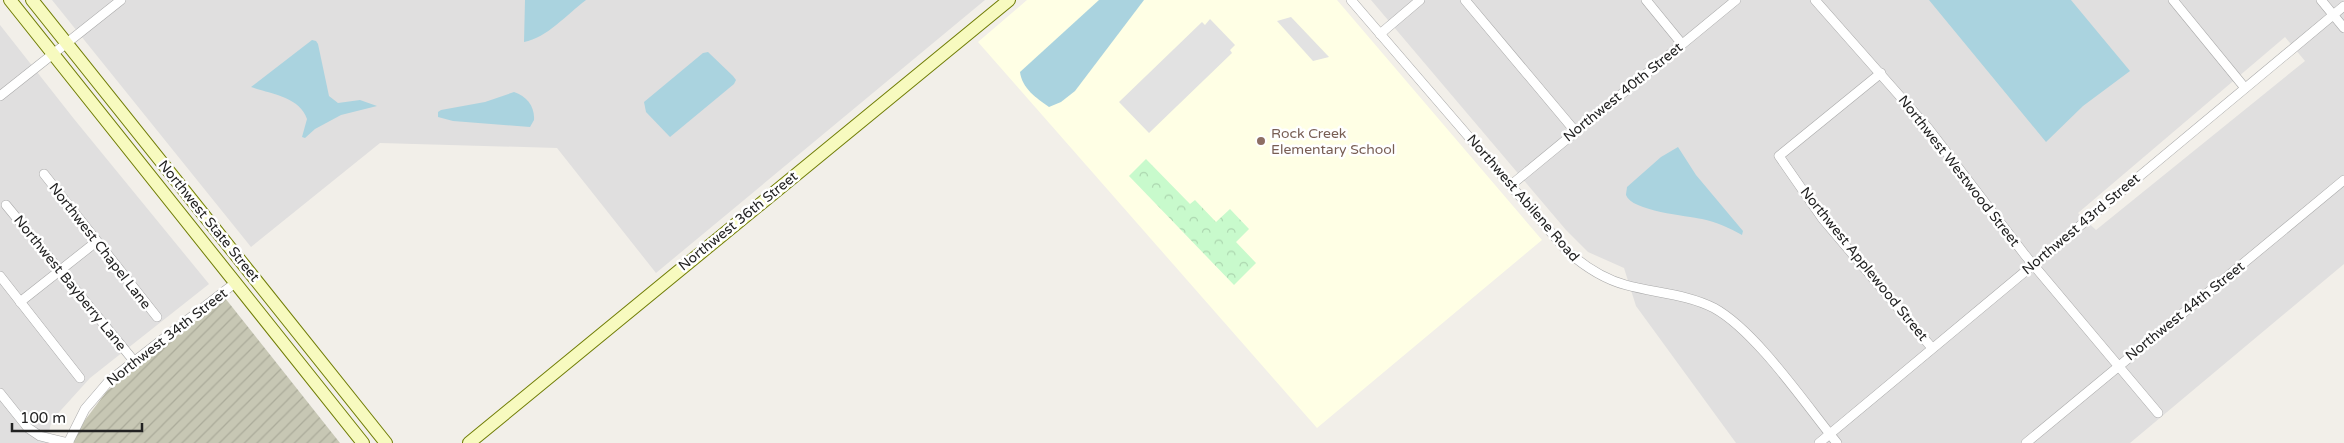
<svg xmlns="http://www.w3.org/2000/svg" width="2344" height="443" viewBox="0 0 2344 443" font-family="'Varela Round',sans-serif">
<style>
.residential{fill:#e0dfdf;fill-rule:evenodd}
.education{fill:#ffffe5}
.construction{fill:url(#construction-furrows)}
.park{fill:url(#park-crowns)}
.parking{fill:#e2e2e2}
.water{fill:#aad3df}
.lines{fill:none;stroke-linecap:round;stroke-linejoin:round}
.street-casing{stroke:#a9a9a9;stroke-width:10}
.secondary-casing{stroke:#707d05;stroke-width:14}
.street{stroke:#fff;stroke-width:9}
.secondary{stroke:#f7fabf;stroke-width:12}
.education-dot{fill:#8d6e63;stroke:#fff;stroke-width:2}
.labels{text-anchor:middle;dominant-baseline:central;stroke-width:5;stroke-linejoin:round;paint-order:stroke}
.street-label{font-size:14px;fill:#222;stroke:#fff}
.education-label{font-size:14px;fill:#785e54;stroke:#fff;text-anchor:start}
</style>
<defs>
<pattern id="construction-furrows" width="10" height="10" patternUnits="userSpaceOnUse" patternTransform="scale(1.25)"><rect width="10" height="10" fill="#c7c7b4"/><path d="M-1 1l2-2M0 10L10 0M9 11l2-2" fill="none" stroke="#abab9a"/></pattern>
<pattern id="park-crowns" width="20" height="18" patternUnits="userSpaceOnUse" patternTransform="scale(1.25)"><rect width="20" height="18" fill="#c8facc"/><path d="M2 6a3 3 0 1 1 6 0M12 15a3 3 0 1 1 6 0" fill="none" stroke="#acd6af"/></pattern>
</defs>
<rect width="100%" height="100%" fill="#f2efe9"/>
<!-- residential -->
<g class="residential">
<polygon points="52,0 985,0 656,273 557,148 380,143 251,247"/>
<path d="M1371,0H2344V264L2130,443H1736L1636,306L1624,268L1588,252L1566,230ZM2285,37L2305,61L2096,230L2078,213Z"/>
<polygon points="0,25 74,119 209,284 90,378 52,420 46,443 0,443"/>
</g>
<!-- education -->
<polygon class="education" points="1027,0 1337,0 1542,240 1317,428 978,42"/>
<!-- construction -->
<polygon class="construction" points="225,298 340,443 73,443 76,432 107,391"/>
<!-- park -->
<polygon class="park" points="1146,159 1190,204 1195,200 1216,222 1230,209 1249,229 1236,242 1256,263 1234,285 1129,176"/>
<!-- parking -->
<g class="parking">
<polygon points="1291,17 1329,57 1313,61 1277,21"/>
<polygon points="1210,19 1235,45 1230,50 1232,53 1149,133 1119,102 1202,22 1205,25"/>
</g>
<!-- water -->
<g class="water">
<path d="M525,0H586C567,14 547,38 524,42Z"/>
<path d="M1099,0H1144L1075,91L1061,102L1049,107C1036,98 1022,88 1020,72Z"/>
<polygon points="1929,0 2071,0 2130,71 2083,106 2046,142"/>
<path d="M312,40L316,41L318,44L329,96L338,103L360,100L377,106L341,115L315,129L305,138L302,137L307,119C300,97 271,94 251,87Z"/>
<polygon points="708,52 733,76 736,80 734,84 670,137 646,112 644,102 703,53"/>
<path d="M514,92C527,96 535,107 534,120L530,127L453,121L438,117V112L441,110L485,102Z"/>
<path d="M1678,147L1696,175L1743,231L1742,235C1730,228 1716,222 1702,219C1688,216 1631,211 1626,195C1626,194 1627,188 1627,187L1661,157Z"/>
</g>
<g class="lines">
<!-- street casing -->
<g class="street-casing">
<g id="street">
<path d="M1351,0L1567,251C1584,266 1603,279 1626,285C1655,293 1687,294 1714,308C1756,331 1806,405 1837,443"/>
<polyline points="1465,0 1575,131"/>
<polyline points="1646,0 1682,44"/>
<polyline points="1815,0 1928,128 2025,255 2158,413"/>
<polyline points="2173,0 2245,88"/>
<polyline points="2321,0 2344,28"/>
<polyline points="1380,34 1420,0"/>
<polyline points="1881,73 1779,156 1822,218 1932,348"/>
<polyline points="0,96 121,0"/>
<polyline points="44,174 157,317"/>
<polyline points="1511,185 1736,0"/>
<polyline points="6,205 134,361"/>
<polyline points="0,276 80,378"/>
<polyline points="20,302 96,242"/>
<polyline points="0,393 28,428 40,436 69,443"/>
<polyline points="68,443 85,409 109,381 235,283"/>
<polyline points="1819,443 2344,6"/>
<polyline points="2026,443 2344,180"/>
</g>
</g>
<!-- secondary casing -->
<g class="secondary-casing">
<g id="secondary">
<polyline points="10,0 363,443"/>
<polyline points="32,0 386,443"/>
<polyline points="469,443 1009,0"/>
</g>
</g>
<!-- street -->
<use href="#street" class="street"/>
<!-- secondary -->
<use href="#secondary" class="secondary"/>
</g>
<!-- markers -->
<circle class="education-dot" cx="1261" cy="141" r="5"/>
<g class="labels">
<!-- street labels -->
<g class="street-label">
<text transform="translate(1623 92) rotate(-39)">Northwest 40th Street</text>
<text transform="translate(1959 171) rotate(52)">Northwest Westwood Street</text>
<text transform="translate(1523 198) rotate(49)">Northwest Abilene Road</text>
<text transform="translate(209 221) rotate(51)">Northwest State Street</text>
<text transform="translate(738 221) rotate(-39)">Northwest 36th Street</text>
<text transform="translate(2081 224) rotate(-40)">Northwest 43rd Street</text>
<text transform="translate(100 246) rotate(52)">Northwest Chapel Lane</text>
<text transform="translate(1864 264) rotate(51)">Northwest Applewood Street</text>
<text transform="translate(70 283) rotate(51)">Northwest Bayberry Lane</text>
<text transform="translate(2185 311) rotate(-39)">Northwest 44th Street</text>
<text transform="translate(167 337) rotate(-38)">Northwest 34th Street</text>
</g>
<!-- education labels -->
<g class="education-label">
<text x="1271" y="133">Rock Creek<tspan x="1271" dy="16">Elementary School</tspan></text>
</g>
</g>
<!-- scale -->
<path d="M12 423v8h130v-8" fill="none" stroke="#222222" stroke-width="2.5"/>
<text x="20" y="423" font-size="15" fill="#222222" stroke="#ffffff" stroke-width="4" paint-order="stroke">100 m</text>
</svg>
